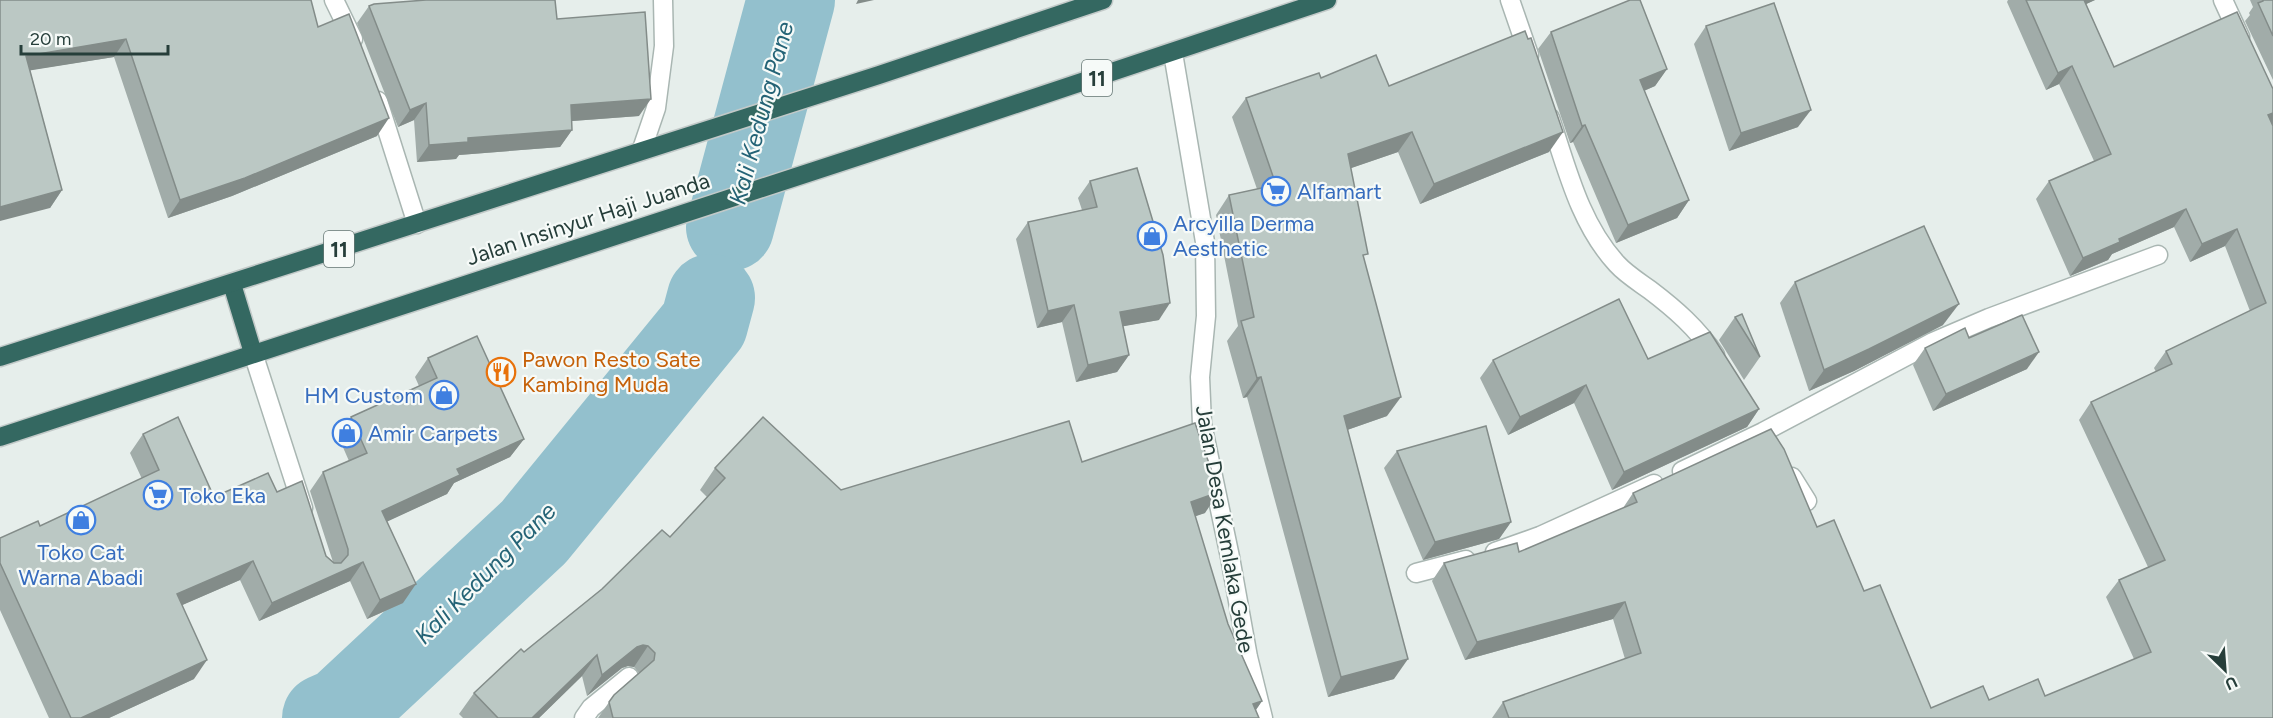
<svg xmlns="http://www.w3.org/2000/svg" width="2273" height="718" viewBox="0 0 2273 718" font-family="Figtree,sans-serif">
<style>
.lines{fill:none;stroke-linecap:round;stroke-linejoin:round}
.river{stroke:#93c0cd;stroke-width:88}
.lane-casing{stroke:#a9b6b2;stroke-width:21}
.street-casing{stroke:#a9b6b2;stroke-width:21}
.highway-casing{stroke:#c2c9c8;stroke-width:21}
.lane{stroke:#fff;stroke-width:18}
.street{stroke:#fff;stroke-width:18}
.highway{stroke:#346861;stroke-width:18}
.wall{fill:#a1aca9}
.shaded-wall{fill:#838c89}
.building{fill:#bbc8c4;stroke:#838c89;stroke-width:1.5}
.labels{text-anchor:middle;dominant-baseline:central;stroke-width:4.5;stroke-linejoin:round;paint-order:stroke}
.shield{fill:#f6faf8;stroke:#647673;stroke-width:1.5}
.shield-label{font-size:21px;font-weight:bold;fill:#263e3a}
.shop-label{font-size:22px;fill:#366cbe;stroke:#f6faf8;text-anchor:start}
.street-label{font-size:22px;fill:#263e3a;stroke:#f6faf8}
.food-label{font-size:22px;fill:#c56008;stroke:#f6faf8;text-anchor:start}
.water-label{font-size:24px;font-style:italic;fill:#246376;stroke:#f6faf8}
</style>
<rect width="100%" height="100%" fill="#e6eeeb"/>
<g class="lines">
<!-- river -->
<g class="river">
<polyline points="730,227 791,0"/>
<polyline points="326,718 342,711 534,532 704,324 711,298"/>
</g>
<!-- lane casing -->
<g class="lane-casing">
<g id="lane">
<polyline points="642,149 656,108 664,46 663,0"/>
<polyline points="253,353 303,508"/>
</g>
</g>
<!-- street casing -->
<g class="street-casing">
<g id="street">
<polyline points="334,0 353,39"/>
<polyline points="1510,0 1529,55"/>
<polyline points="2223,0 2240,37"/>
<polyline points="1173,53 1205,242 1206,316 1200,377 1202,424 1230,557 1248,657 1263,718"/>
<polyline points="378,101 417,224"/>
<path d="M1550,118C1567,169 1580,224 1617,264C1626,274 1639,282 1650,290C1675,309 1697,328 1715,355"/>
<polyline points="1682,471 1763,432 1933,342 1989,318 2158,255"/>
<polyline points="1792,477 1807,501"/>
<polyline points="1495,552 1540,536 1654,484"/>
<polyline points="1416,573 1466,560"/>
<polyline points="584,718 591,708 629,677"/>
</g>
</g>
<!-- highway casing -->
<g class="highway-casing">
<g id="highway">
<polyline points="232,284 253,353"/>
<polyline points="0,357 879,75 1103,0"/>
<polyline points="0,437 866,154 1327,0"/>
</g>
</g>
<!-- lane -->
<use href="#lane" class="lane"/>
<!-- street -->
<use href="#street" class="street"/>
<!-- highway -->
<use href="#highway" class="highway"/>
</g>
<!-- wall -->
<g class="wall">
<polygon points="0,0 318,27 377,136 232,196 168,218 114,57 30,70 62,190 50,208"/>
<polygon points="2008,0 2095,0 2086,4 2114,67 2273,89 2273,718 1492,718 1503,702 1625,659 1613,619 1465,660 1432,581 1444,563 1519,552 1623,508 1633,493 1817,527 1864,591 1931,708 1989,700 2045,696 2134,659 2106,597 2119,580 2148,567 2079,420 2091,402 2156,372 2154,368 2166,351 2250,311 2225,246 2190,262 2174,227 2112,254 2108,260 2070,276 2036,199 2049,181 2094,161 2059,84 2046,90 2007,2"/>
<polygon points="2250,0 2273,0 2273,80 2245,21 2250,15 2249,13 2253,7"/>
<polygon points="369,6 557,19 639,116 572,121 572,130 560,147 459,155 456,159 417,162 414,120 398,127 357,23"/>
<polygon points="1706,26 1798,127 1729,151 1694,44"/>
<polygon points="1551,32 1667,69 1655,86 1644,91 1689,200 1677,218 1616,243 1573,142 1570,143 1538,49"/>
<polygon points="1321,78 1389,86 1549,152 1420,204 1398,152 1351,168 1387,416 1347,430 1394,679 1328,697 1247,397 1243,398 1227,341 1238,326 1216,215 1229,195 1257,189 1232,117 1246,98"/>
<polygon points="1090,181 1159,320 1123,326 1129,355 1117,372 1076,382 1062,322 1037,328 1016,239 1028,222 1082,210 1078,198"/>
<polygon points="1795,282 1943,325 1854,371 1809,391 1780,303"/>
<polygon points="1735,317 1760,357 1744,380 1719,340"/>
<polygon points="1969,338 2027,369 1933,411 1913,365 1925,348"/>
<polygon points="428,358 524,439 510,457 454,483 447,494 387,521 403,603 367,619 350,581 259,621 240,580 182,605 194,679 109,718 49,718 0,610 0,538 40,526 142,479 130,453 143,434 214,497 277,492 326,556 333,562 310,491 323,472 349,461 338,436 351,417 419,386 415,377"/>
<polygon points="1648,359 1759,409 1747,427 1612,490 1574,403 1508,435 1480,378 1493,360"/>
<polygon points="1397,451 1511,522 1499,539 1423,560 1384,468"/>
<polygon points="1082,462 1205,513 1195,516 1228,624 1262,701 1256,710 1259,718 598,718 614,695 639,673 634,667 628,666 622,668 587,696 582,676 539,718 463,718 459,714 474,693 670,537 707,497 700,490 715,468 841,490"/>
</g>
<!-- shaded-wall -->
<g class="shaded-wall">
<polygon points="858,0 874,0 856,4"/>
<polygon points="2077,0 2095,0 2069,12"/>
<polygon points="126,39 114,57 14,73 26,56"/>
<polygon points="2072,66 2059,84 2046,90 2058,73"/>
<polygon points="1667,69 1655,86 1627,98 1640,80"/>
<polygon points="651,99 639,116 559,122 571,105"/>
<polygon points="426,103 414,120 398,127 410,110"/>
<polygon points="1811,110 1798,127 1729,151 1741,133"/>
<polygon points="2273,113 2273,125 2256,133 2268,115"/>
<polygon points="389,118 377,136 232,196 168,218 180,200"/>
<polygon points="1585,125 1573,142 1570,143 1582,126"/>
<polygon points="572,130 560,147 459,155 456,159 417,162 429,145 468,138"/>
<polygon points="1412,132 1398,152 1334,174 1348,154"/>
<polygon points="1563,132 1549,152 1420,204 1434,184"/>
<polygon points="62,190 50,208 0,221 0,207"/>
<polygon points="1689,200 1677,218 1616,243 1628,225"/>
<polygon points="2186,209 2174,227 2112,254 2108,260 2070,276 2083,258 2119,239"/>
<polygon points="2237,229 2225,246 2190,262 2202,244"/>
<polygon points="1170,303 1159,320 1108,329 1120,312"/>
<polygon points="1959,304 1943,325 1854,371 1809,391 1824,370"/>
<polygon points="1074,305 1062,322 1037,328 1048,311"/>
<polygon points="2039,352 2027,369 1933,411 1946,394"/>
<polygon points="1129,355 1117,372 1076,382 1088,365"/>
<polygon points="1261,377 1247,397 1243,398 1257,378"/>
<polygon points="1586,385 1574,403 1508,435 1520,417"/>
<polygon points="1401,397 1387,416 1330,436 1344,416"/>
<polygon points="1759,409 1747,427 1612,490 1624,472"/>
<polygon points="524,439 510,457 454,483 447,494 369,530 382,511 457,469"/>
<polygon points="1219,492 1205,513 1176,523 1191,502"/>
<polygon points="1511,522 1499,539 1423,560 1435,542"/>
<polygon points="253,561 240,580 164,613 177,594"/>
<polygon points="363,562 350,581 259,621 272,603"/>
<polygon points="416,584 403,603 367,619 380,600"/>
<polygon points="1625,602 1613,619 1465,660 1477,642"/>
<polygon points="643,645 648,646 634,667 628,666 622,668 587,696 602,675 637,647"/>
<polygon points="597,655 582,676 539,718 532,718"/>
<polygon points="1408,659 1394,679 1328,697 1341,677"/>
<polygon points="207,660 194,679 109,718 81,718"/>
<polygon points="1262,701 1250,718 1253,704"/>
</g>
<!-- building -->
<g class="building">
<polygon points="0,0 311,0 318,27 349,14 389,118 245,178 180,200 126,39 26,56 62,190 0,207"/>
<polygon points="426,0 555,0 557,19 645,12 651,99 571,105 572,130 468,138 468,142 429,145 426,103 410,110 369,6 374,4"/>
<polygon points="1630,0 1640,0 1667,69 1640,80 1689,200 1628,225 1585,125 1582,126 1551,32"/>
<polygon points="2026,0 2084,0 2114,67 2237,12 2273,89 2273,113 2268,115 2273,126 2273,718 1509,718 1503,702 1641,653 1625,602 1477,642 1444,563 1517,543 1519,552 1637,502 1633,493 1771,429 1784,449 1817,527 1834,520 1864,591 1880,585 1931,708 1983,686 1989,700 2038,679 2045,696 2151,652 2119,580 2165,560 2091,402 2172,364 2166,351 2266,303 2237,229 2202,244 2186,209 2119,239 2120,242 2083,258 2049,181 2111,154 2072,66 2058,73"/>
<polygon points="2263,0 2273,0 2273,36 2258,3 2263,1"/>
<polygon points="1774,3 1811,110 1741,133 1706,26"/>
<polygon points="1525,31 1528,39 1531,38 1563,132 1434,184 1412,132 1348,154 1368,254 1363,255 1401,397 1344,416 1408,659 1341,677 1261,377 1257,378 1241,321 1254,317 1229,195 1276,185 1246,98 1319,73 1321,78 1376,55 1389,86"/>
<polygon points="1137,168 1163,255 1170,303 1120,312 1129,355 1088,365 1074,305 1048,311 1028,222 1097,207 1090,181"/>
<polygon points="1924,226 1959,304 1869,349 1824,370 1795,282"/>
<polygon points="1619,299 1648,359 1710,332 1759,409 1624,472 1586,385 1520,417 1493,360"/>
<polygon points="1742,314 1760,357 1735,317"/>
<polygon points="2022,315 2039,352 1946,394 1925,348 1965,328 1969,338"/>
<polygon points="477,336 524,439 457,469 460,475 382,511 416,584 380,600 363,562 272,603 253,561 177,594 207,660 81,718 71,718 0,563 0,538 38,521 40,526 159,470 143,434 178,417 214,497 268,473 277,492 302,481 326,556 334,563 341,563 348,555 348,549 323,472 367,453 351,417 437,378 428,358"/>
<polygon points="763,417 841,490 1069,421 1082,462 1195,423 1219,492 1191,502 1228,624 1262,701 1253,704 1259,718 613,718 609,702 614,695 654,660 655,653 648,646 643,645 637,647 602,675 597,655 532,718 498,718 474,693 521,649 524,652 602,589 662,530 670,537 725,478 715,468"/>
<polygon points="1486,426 1511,522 1435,542 1397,451"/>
</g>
<!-- icons -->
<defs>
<g id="supermarket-ring" transform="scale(1.5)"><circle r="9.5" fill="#f6faf8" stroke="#3f7fe0" stroke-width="1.5"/><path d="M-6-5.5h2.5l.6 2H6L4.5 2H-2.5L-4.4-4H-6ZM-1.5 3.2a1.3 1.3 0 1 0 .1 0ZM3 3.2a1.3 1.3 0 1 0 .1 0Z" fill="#3f7fe0"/></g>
<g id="shop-ring" transform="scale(1.5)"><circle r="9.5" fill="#f6faf8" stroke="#3f7fe0" stroke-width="1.5"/><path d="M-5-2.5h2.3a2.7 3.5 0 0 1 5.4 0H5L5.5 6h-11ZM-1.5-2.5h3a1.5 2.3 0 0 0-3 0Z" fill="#3f7fe0"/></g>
<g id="restaurant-ring" transform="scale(1.5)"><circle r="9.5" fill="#f6faf8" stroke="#e8710a" stroke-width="1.5"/><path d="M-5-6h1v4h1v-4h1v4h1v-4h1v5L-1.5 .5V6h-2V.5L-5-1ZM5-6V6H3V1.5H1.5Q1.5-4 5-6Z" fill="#e8710a"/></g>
</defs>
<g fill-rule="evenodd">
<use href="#supermarket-ring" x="1276" y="191"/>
<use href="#shop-ring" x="1152" y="236"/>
<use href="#restaurant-ring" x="501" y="372"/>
<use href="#shop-ring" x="444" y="395"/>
<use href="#shop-ring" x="347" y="433"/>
<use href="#supermarket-ring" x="158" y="495"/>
<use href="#shop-ring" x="81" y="520"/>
</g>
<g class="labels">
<!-- shield labels -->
<g class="shield">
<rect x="1082" y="60" width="30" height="36" rx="4.5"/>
<rect x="324" y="231" width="30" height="36" rx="4.5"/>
</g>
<g class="shield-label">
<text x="1097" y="78">11</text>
<text x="339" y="249">11</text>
</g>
<!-- shop labels -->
<g class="shop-label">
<text x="1297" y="191">Alfamart</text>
<text x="1173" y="223">Arcyilla Derma<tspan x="1173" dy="25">Aesthetic</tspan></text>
<text x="423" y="395" text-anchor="end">HM Custom</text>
<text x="368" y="433">Amir Carpets</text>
<text x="179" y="495">Toko Eka</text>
<text x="81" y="552" text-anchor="middle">Toko Cat<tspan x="81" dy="25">Warna Abadi</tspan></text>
</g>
<!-- street labels -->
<g class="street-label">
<text transform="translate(588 219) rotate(-18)">Jalan Insinyur Haji Juanda</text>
<text transform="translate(1225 529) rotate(80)">Jalan Desa Kemlaka Gede</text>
</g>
<!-- food labels -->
<g class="food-label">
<text x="522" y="359">Pawon Resto Sate<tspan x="522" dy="25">Kambing Muda</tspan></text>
</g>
<!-- water labels -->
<g class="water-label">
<text transform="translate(761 113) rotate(-75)">Kali Kedung Pane</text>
<text transform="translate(485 573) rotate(-45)">Kali Kedung Pane</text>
</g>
</g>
<!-- north arrow -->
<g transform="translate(2225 670) rotate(155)" stroke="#f6faf8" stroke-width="4.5" paint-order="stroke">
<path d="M0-4.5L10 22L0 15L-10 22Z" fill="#263e3a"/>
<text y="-9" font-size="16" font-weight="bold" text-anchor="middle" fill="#263e3a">U</text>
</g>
<!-- scale -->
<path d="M21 45v9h147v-9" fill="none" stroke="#263e3a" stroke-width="3"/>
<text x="30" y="45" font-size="18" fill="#263e3a" stroke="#f6faf8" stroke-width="4.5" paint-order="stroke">20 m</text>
</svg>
